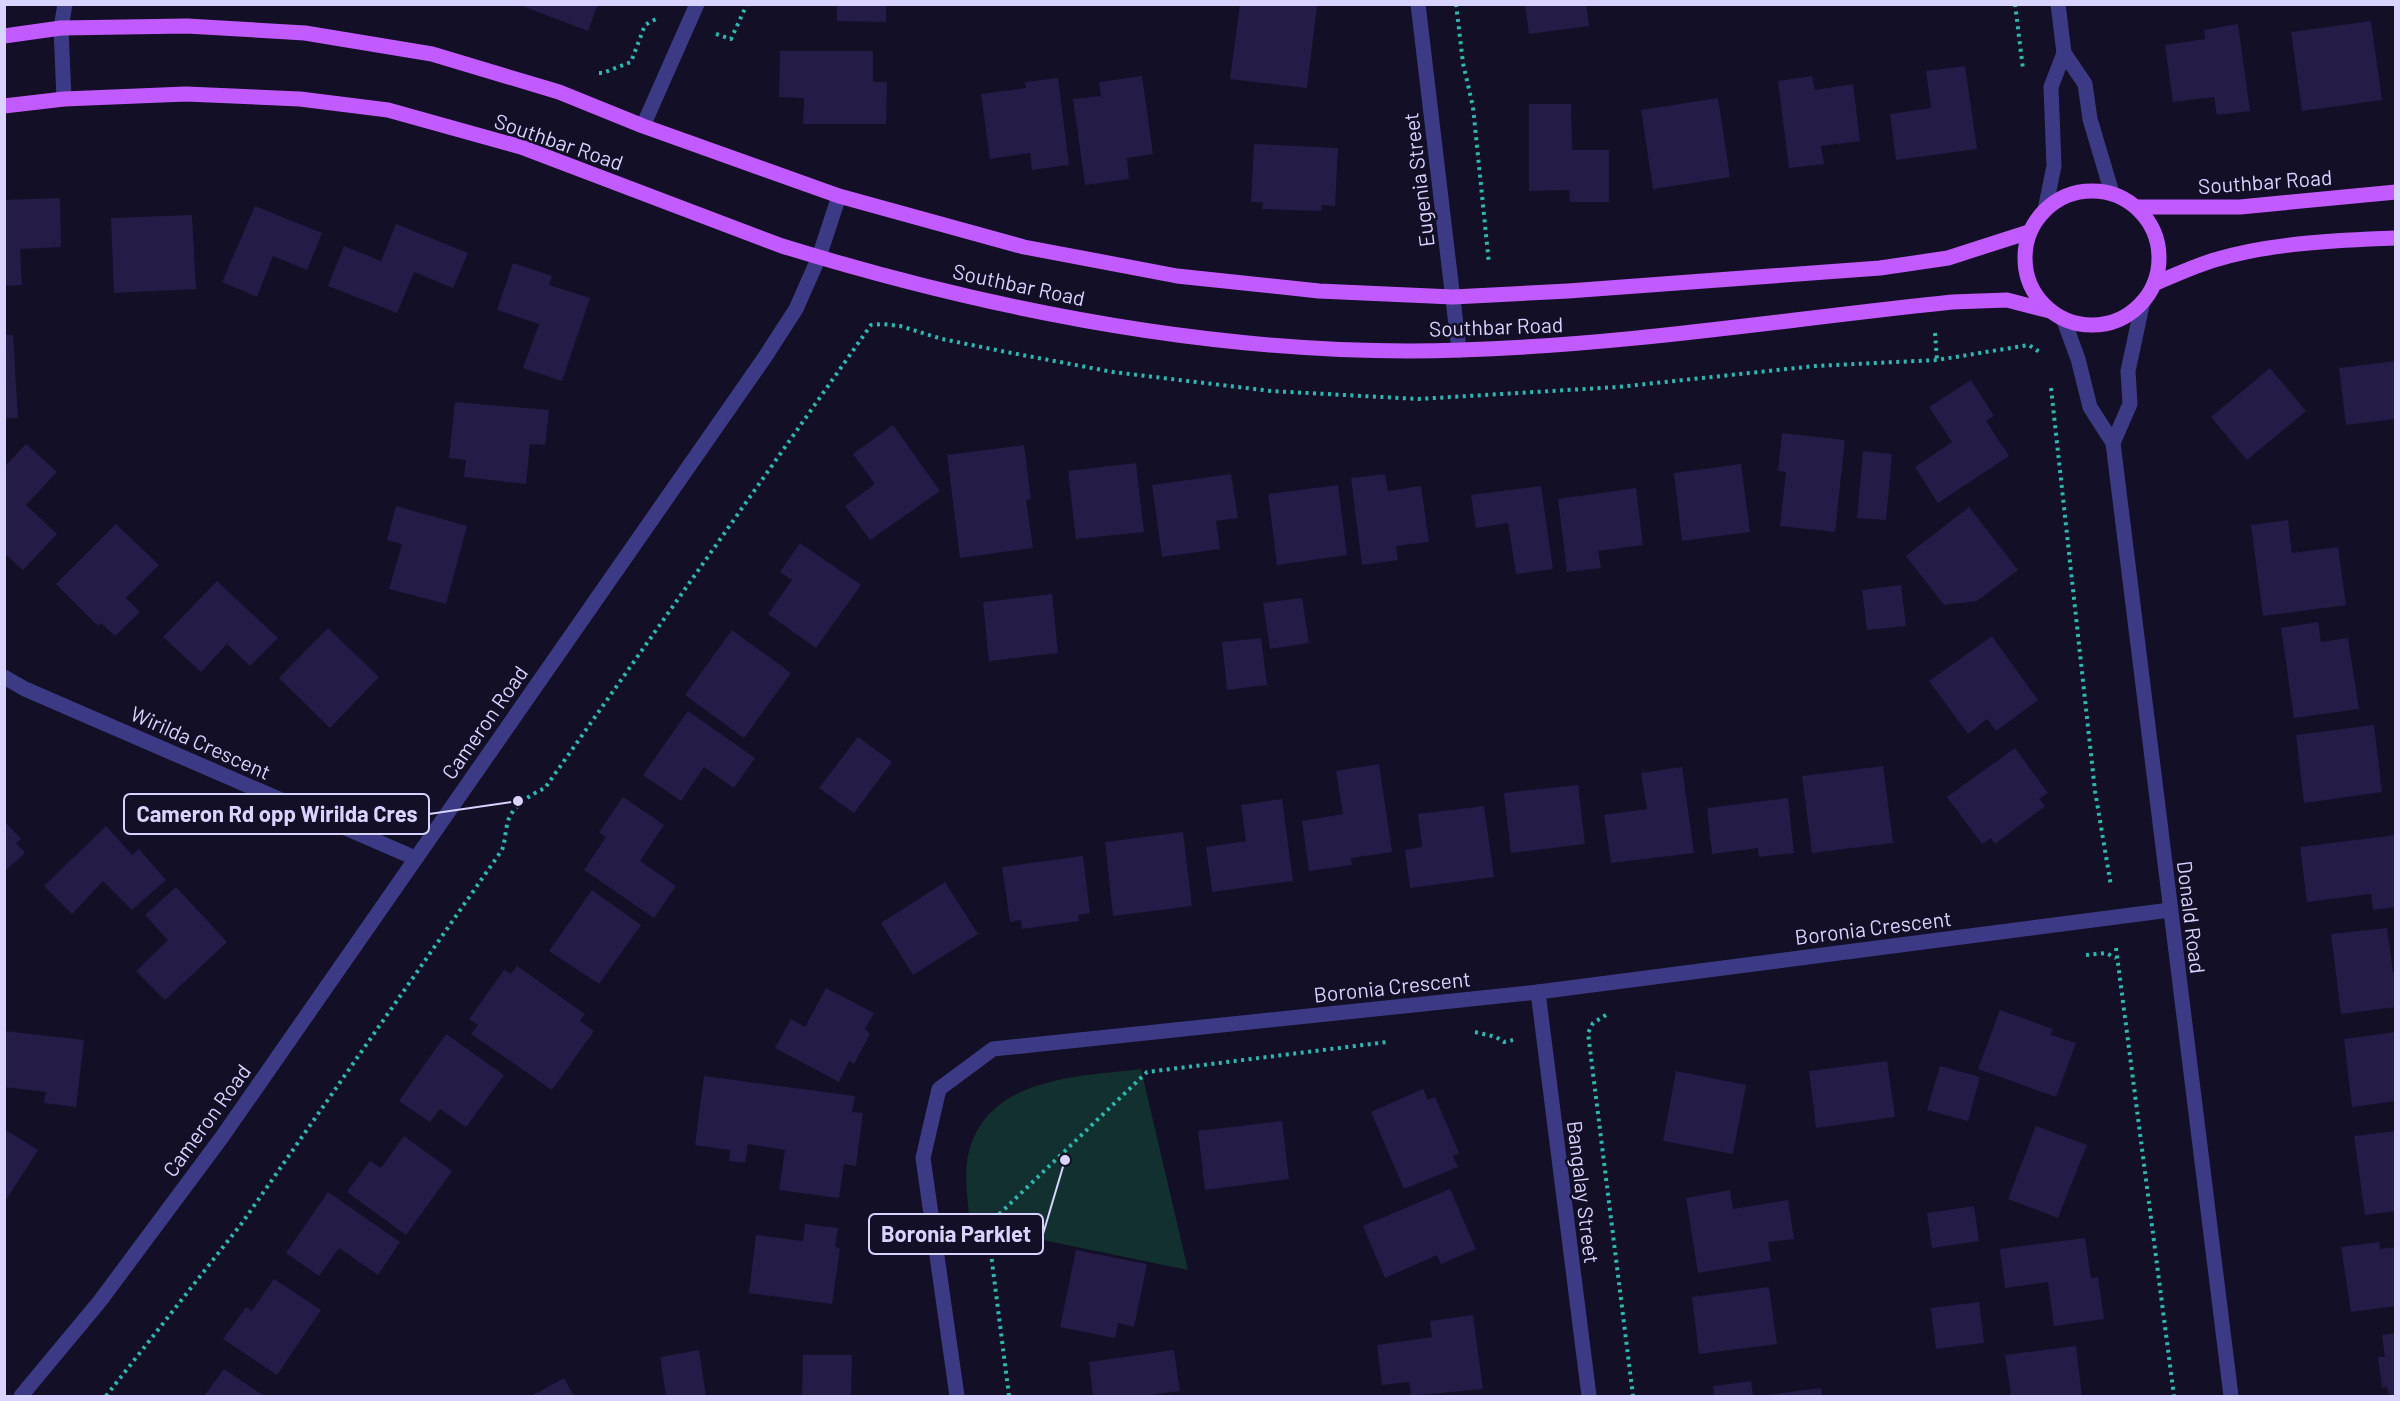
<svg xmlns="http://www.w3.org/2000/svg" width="2400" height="1401" viewBox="0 0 2400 1401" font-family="Barlow,sans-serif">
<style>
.green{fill:#12302f}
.building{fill:#241b47}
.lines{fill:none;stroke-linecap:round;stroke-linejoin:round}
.path{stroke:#2fb8b0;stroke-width:4;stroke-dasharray:3 4.5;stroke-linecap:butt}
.minor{stroke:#3d3a85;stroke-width:15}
.major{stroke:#c25bff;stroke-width:15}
.labels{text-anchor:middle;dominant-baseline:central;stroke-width:5;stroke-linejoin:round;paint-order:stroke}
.street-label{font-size:21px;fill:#d9d4ff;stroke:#130f26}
.leader{fill:none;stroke:#d9d4ff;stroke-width:2}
.callout-dot{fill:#d9d4ff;stroke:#130f26;stroke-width:2}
.callout{fill:#130f26;stroke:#d9d4ff;stroke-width:2}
.callout-label{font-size:22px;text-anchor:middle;font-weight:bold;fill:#d9d4ff}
</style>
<rect width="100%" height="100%" fill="#130f26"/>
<!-- green -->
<path class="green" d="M1141,1069L1188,1270L970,1225C968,1201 963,1175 969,1151C990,1076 1079,1077 1141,1069Z"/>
<!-- building -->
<g class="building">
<polygon points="517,4 598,4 588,31"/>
<polygon points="837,4 886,4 886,22 837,21"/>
<polygon points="1240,4 1317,6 1307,88 1230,79"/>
<polygon points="1525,4 1586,4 1589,26 1529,34"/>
<polygon points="2371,21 2382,100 2302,111 2291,32"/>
<polygon points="2238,24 2250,111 2217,115 2214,97 2173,102 2165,45 2205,39 2204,30"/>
<polygon points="780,51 873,51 873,82 887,82 886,124 803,124 804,98 779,97"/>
<polygon points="1965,66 1977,149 1896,160 1890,114 1931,108 1926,71"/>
<polygon points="1142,76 1153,154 1127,158 1129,179 1085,185 1073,99 1101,96 1099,82"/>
<polygon points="1812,76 1815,90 1853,84 1860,141 1821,146 1824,164 1789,168 1778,81"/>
<polygon points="1058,78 1069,165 1032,170 1030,153 990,159 981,94 1026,88 1025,82"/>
<polygon points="1718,98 1730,177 1653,189 1641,110"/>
<polygon points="1529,104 1571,104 1572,150 1609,150 1609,202 1570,202 1569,190 1529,191"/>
<polygon points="1254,144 1338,148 1335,206 1322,205 1321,211 1262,209 1263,202 1251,202"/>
<polygon points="60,198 61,247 20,249 22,285 4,286 4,200"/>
<polygon points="255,206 322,233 307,270 273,256 257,297 222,282"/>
<polygon points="192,215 196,289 114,293 111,218"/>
<polygon points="396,224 468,253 453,288 414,272 397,313 328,286 344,246 381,261"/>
<polygon points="513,263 552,276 549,285 590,298 562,381 523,368 539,324 497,310"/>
<polygon points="4,335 13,335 18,418 4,419"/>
<polygon points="2396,361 2396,419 2346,425 2339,368"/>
<polygon points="2270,368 2306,411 2247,460 2211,417"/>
<polygon points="1971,380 1994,416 1986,421 2009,456 1938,503 1915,467 1952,442 1929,407"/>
<polygon points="455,402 549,410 545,445 530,444 526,484 464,477 466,460 449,458"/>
<polygon points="893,425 940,491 870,540 845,506 875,484 853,454"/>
<polygon points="1782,433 1845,440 1835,532 1780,526 1786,472 1778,471"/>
<polygon points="26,444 57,472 26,505 57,534 23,570 4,553 4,467"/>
<polygon points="1024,445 1031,499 1026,500 1033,548 960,558 947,455"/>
<polygon points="1863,451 1892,454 1886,520 1857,518"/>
<polygon points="1136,463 1144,532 1076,539 1068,471"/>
<polygon points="1741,464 1750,532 1682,541 1674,473"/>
<polygon points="1231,474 1238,518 1216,521 1220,549 1162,557 1152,485"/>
<polygon points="1385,474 1388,491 1421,486 1429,542 1396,546 1398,560 1362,565 1351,478"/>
<polygon points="1338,485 1347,555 1277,565 1268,494"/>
<polygon points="1541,486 1553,569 1516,574 1508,523 1476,528 1471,495"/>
<polygon points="1636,488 1643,545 1598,551 1601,568 1567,572 1558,499"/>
<polygon points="396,506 467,526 446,604 389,589 402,544 387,540"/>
<polygon points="1969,507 2018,570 1977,601 1944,605 1906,556"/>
<polygon points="2288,520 2292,553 2338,547 2346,605 2263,616 2251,525"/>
<polygon points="116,524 159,565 126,598 140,612 115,636 101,623 98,626 56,584"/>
<polygon points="800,543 861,585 816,648 768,614 792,580 780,572"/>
<polygon points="217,581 278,638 250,666 227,644 201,672 163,637"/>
<polygon points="1901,585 1906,626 1867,630 1862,590"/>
<polygon points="1052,594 1058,653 989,661 983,602"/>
<polygon points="1302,598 1309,643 1270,649 1263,603"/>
<polygon points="2318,622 2321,642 2348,638 2359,709 2294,718 2281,628"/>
<polygon points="328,628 379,677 330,728 279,678"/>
<polygon points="732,630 791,673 744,738 685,695"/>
<polygon points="1992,636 2038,700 1996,731 1987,719 1968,734 1929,681"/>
<polygon points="1261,638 1267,685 1227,690 1222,642"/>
<polygon points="688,711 755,758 734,788 704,767 681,801 643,775"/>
<polygon points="2374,725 2382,792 2304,803 2296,735"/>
<polygon points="858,737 892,762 854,813 819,788"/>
<polygon points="2015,748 2048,793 2039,799 2045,806 1995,844 1991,838 1982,844 1947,797"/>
<polygon points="1379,764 1392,852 1351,858 1352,865 1309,871 1302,821 1343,814 1336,771"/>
<polygon points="1883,766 1893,843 1812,853 1802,776"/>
<polygon points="1682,767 1694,853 1611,863 1604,815 1647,809 1641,773"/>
<polygon points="1578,785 1585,844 1511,853 1504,793"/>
<polygon points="623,797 664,825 640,861 676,886 654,918 584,870 606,837 599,832"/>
<polygon points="1788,798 1794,853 1759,857 1758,848 1712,854 1707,808"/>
<polygon points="1282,799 1293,881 1212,892 1206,847 1246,841 1241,805"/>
<polygon points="1484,806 1494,877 1410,888 1405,850 1422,847 1418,814"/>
<polygon points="4,821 21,839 16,843 25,853 4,872"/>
<polygon points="106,826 132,855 139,849 166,880 132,910 103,881 72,914 44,886"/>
<polygon points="1183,832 1192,906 1113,916 1105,842"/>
<polygon points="2396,835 2396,907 2373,910 2371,894 2307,902 2300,847"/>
<polygon points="1083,856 1090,913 1078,915 1079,921 1022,929 1021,920 1010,922 1002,867"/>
<polygon points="945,882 978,934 913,975 881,923"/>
<polygon points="176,887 227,942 165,1000 136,971 168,940 145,915"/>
<polygon points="592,890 641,925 599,984 549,951"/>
<polygon points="2387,928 2393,972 2396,972 2396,1007 2341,1014 2331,934"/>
<polygon points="517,966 585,1014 580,1021 594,1031 552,1090 471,1034 478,1025 469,1019 504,970 511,974"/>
<polygon points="826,988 874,1013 865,1029 870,1034 854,1064 849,1061 839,1082 775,1048 791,1019 805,1027"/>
<polygon points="2000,1010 2053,1029 2051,1035 2076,1043 2056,1097 1978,1069"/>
<polygon points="4,1031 84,1040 76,1107 44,1103 46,1092 4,1087"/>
<polygon points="2396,1032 2396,1101 2352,1107 2344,1039"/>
<polygon points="446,1034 504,1075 466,1127 440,1109 430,1122 399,1101"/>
<polygon points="1887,1061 1895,1117 1816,1128 1809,1071"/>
<polygon points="1940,1066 1980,1077 1968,1121 1927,1110"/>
<polygon points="1676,1071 1746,1085 1733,1154 1663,1141"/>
<polygon points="704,1076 855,1096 852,1112 863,1113 856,1166 844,1164 839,1198 779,1190 785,1150 748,1144 745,1163 729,1161 730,1150 695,1145"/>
<polygon points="1423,1089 1428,1100 1435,1097 1459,1153 1453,1156 1458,1167 1404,1189 1371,1112"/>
<polygon points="1282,1121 1289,1179 1205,1190 1198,1131"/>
<polygon points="2036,1126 2087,1145 2058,1218 2008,1199"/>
<polygon points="4,1129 38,1150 4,1203"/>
<polygon points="2396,1131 2396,1211 2365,1215 2354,1136"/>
<polygon points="404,1136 452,1171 406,1235 347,1192 370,1161 381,1168"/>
<polygon points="1450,1189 1476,1249 1441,1264 1437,1255 1385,1278 1363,1226"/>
<polygon points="1730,1190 1733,1209 1788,1200 1794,1239 1768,1242 1771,1261 1698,1273 1686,1198"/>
<polygon points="328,1192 400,1242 378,1275 339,1248 319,1276 286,1253"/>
<polygon points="1974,1206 1979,1241 1932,1248 1927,1213"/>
<polygon points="805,1224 838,1228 835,1246 840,1249 832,1304 749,1293 756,1235 803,1241"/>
<polygon points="2085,1238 2091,1278 2098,1277 2104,1319 2054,1326 2048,1282 2005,1288 2000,1249"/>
<polygon points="2379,1242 2380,1249 2396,1247 2396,1306 2351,1312 2341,1247"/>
<polygon points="1076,1250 1147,1264 1134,1327 1118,1323 1115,1338 1060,1327"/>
<polygon points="274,1279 321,1310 277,1375 223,1339 246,1307 252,1311"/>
<polygon points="1769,1287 1777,1344 1699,1354 1692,1297"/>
<polygon points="1979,1302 1984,1343 1936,1349 1931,1308"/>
<polygon points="1473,1315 1483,1389 1411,1396 1409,1382 1382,1385 1377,1345 1432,1337 1430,1321"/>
<polygon points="2396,1333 2396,1396 2389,1396 2387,1387 2382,1388 2378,1357 2385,1357 2382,1335"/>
<polygon points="2076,1346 2082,1396 2011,1396 2005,1355"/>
<polygon points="699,1350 706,1396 666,1396 660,1357"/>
<polygon points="1174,1350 1180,1391 1143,1396 1093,1396 1089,1362"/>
<polygon points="803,1355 852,1355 851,1396 802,1396"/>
<polygon points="224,1369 264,1396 204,1396"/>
<polygon points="564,1378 574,1396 531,1396"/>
<polygon points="1751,1381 1753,1396 1714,1396 1713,1386"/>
<polygon points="1821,1388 1822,1396 1766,1396 1766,1395"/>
</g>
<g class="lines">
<!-- path -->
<g class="path">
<polyline points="1456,4 1463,63 1473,107 1489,264"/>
<polyline points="2015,4 2023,69"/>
<polyline points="716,34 731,39 747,4"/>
<polyline points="599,73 603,73 631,62 645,25 656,19"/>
<polyline points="1935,333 1937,360"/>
<polyline points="2051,388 2095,791 2111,886"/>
<polyline points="2116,948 2174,1396"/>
<polyline points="2086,955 2106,953 2116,958"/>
<polyline points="1606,1015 1593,1023 1588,1033 1633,1396"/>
<polyline points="1475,1032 1496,1037 1504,1042 1513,1040"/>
<path d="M106,1396L242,1223L502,850C505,842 505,834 507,825C510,807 530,795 545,788L871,325L883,324L900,326L942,339L1001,351L1113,372L1271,391L1418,399L1618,387L1815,366L1937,360L2029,345L2041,353"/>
<polyline points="1009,1396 988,1230 989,1224 1147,1072 1387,1042"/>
</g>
<!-- minor -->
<g class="minor">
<polyline points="1418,4 1459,350"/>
<polyline points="2058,4 2064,53 2085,84 2090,119 2112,193"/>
<polyline points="64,99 61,28 65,4"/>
<polyline points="643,126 697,4"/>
<polyline points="2045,210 2054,166 2051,87 2064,53"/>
<polyline points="2063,318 2078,359 2090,407 2113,443 2231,1396"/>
<polyline points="2113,443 2130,404 2128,371 2143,301"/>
<polyline points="4,677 25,689 415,858"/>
<polyline points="1538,992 1589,1396"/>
<polyline points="21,1396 100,1301 222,1137 765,357 796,309 819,257 839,196"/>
<polyline points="957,1396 923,1158 939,1089 993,1049 1538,992 2170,910"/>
</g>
<!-- major -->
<g class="major">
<polyline points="4,36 61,28 187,26 305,33 432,54 559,92 643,126 839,196 1024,247 1177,276 1319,291 1453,297 1568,291 1880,268 1948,258 2029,232"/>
<path d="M4,106L64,99L186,94L300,99L388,110L521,147L782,246C1000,313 1232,358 1461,350C1625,345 1788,319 1952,302L2007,300L2050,311"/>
<circle cx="2092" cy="258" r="67"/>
<polyline points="2137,207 2240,207 2396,192"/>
<path d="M2154,284C2175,275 2196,265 2218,259C2271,243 2340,240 2396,238"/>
</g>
</g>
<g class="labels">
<!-- street labels -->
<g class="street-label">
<text transform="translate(559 141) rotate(19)">Southbar Road</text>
<text transform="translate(1418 180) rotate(-97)">Eugenia Street</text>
<text transform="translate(2265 181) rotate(-4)">Southbar Road</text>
<text transform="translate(1019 284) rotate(12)">Southbar Road</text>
<text transform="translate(1496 326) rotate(-2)">Southbar Road</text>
<text transform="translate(484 722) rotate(-55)">Cameron Road</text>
<text transform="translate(201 742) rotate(24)">Wirilda Crescent</text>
<text transform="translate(2192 917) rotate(83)">Donald Road</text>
<text transform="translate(1873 927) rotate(-7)">Boronia Crescent</text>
<text transform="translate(1392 986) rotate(-6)">Boronia Crescent</text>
<text transform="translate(206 1120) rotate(-54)">Cameron Road</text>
<text transform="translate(1584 1192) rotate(83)">Bangalay Street</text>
</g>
</g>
<!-- callouts -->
<path class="leader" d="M518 801L429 814M1065 1160L1043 1234"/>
<g class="callout-dot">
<circle cx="518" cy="801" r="6"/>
<circle cx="1065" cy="1160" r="6"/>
</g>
<g class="callout">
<rect x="124" y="794" width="305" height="40" rx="6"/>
<rect x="869" y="1214" width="174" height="40" rx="6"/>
</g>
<g class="callout-label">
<text x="277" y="822">Cameron Rd opp Wirilda Cres</text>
<text x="956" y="1242">Boronia Parklet</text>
</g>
<!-- border -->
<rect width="2400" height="1401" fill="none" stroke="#d9d4ff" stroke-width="12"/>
</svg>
